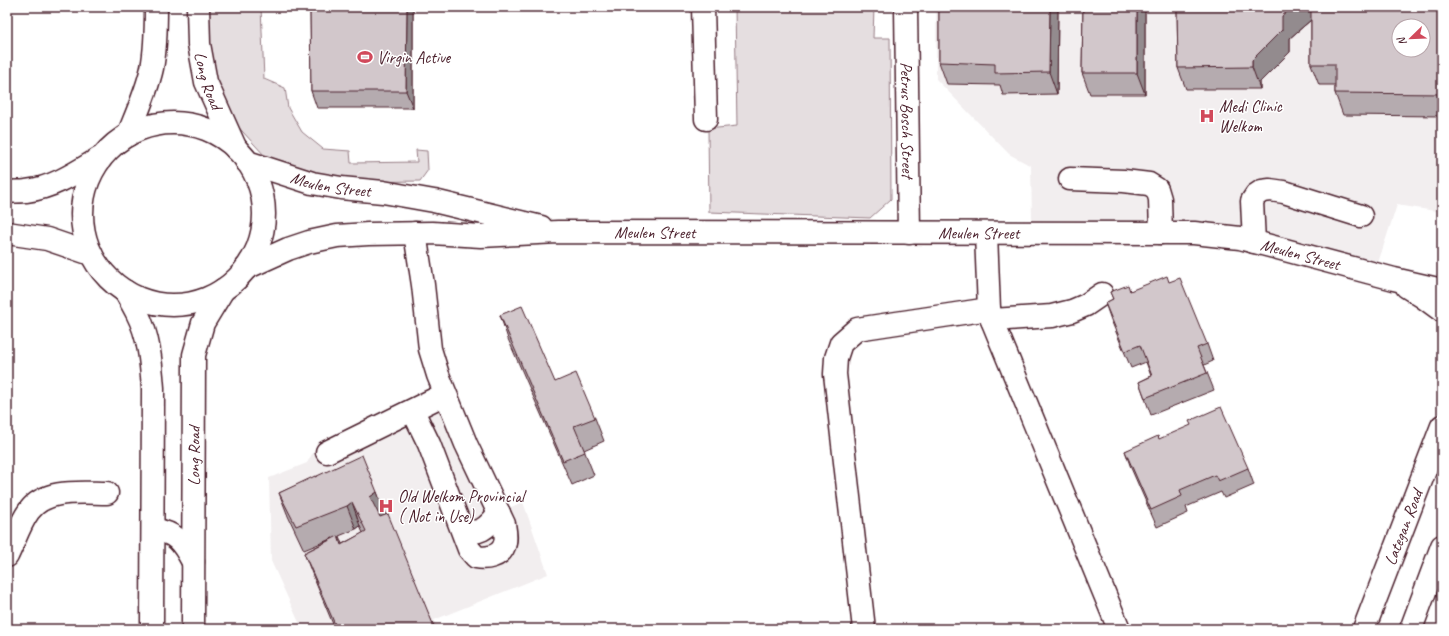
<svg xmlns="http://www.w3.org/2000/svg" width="1449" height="636" viewBox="0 0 1449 636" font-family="Caveat,sans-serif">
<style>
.built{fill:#f2eeef;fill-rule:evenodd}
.green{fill:#e5dee0;stroke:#987e86}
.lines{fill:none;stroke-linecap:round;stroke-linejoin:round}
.minor-casing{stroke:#4a1f2b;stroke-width:25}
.minor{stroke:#fff;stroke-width:22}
.wall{fill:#b5abaf;stroke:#4a1f2b;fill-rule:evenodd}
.shaded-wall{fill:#938b8e;stroke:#4a1f2b}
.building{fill:#d2c7cb;stroke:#4a1f2b;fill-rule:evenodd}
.labels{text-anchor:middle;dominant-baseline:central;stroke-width:3;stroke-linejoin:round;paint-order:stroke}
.poi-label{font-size:17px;fill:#4a1f2b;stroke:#fff;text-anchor:start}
.street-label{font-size:17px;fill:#4a1f2b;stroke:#fff}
</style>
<rect width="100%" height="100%" fill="#fff"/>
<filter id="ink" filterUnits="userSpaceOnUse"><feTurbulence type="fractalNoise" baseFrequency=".025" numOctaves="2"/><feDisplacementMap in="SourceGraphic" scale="8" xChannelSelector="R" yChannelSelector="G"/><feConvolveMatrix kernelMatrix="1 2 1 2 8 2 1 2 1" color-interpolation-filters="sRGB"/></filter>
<g filter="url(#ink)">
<!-- built -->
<g class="built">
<path d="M936,7H1442V212L1397,205L1377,266L1160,223L1032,221L1031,166L1009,154L936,79ZM1399,26H1423V50H1399Z"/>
<polygon points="450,384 504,510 523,502 548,574 434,620 438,629 302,629 271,561 269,478 307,463 312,454 320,447"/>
</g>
<!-- green -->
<g class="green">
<polygon points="207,7 261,7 264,79 285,88 288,108 302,132 323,149 350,151 351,163 417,162 416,150 427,151 428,170 420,181 352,182 299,174 265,156 231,119 212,80"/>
<polygon points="735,7 874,7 873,38 890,38 891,199 870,218 709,212 708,129 737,126"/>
</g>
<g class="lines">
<!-- minor casing -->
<g class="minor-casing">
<g id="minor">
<path id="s1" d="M198,7L199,44L206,82L236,149"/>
<polyline points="703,7 706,119"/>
<path id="s2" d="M906,7L909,233"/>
<circle cx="173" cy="214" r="91"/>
<path d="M128,135C137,113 147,91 152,68C156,48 156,27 156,7"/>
<path id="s3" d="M247,162L312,183L341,188L383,192L434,201L541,227"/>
<polyline points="1070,179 1124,181 1149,184 1157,189 1160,199 1161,233"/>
<path d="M7,192C13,191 20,192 26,191C53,188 77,172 100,158"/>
<polyline points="7,233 47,239 91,254"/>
<polyline points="986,234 989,309 992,320 1119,629"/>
<polyline points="1254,242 1252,201 1256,195 1262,191 1270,190 1284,192 1361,216"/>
<path id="s4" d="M246,268L288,249L309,242L337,236L368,234L432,233L481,236L558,232L1194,233L1240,238L1394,279L1442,290"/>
<polyline points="1407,287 1423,297 1442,311"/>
<path d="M125,291C129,298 133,305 137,313C149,336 151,362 153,388L152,629"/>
<polyline points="992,320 1052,316 1072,311 1086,305 1102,294"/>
<path d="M413,411L429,444L469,549L476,557C486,559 500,557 504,546C507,540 505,530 504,524L466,444L438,375L430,349L423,285L415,233"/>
<polyline points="327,452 445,394"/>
<path d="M461,526C477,539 488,527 499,513"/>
<path d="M153,529C176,533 182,541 193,562"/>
<path d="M7,556C14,542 20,523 29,511C46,488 81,493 107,493"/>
<path id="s5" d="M193,629L194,355L203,323L223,290"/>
<polyline points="864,629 835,374 836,358 841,343 857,329 989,309"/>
<path id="s6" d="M1364,629L1442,426"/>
<polyline points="1411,629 1442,546"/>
</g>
</g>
<!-- minor -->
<use href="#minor" class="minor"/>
</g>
<!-- wall -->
<g class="wall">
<polygon points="310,7 413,7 413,108 317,108 311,91"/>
<polygon points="939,7 1058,7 1057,94 1003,95 1000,85 947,84 939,62"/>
<polygon points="1083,7 1145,7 1145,94 1090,94 1082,73"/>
<polygon points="1177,7 1442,7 1442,116 1343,115 1335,93 1335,85 1319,85 1311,64 1311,20 1290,38 1290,52 1260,82 1260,89 1186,89 1178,68"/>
<polygon points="1169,282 1207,344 1213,361 1204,365 1214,390 1151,415 1139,382 1151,376 1146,362 1131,368 1111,320 1105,303 1113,299 1110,292 1130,291"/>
<polygon points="500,315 555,382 595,418 604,441 584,450 594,475 572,485 508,339"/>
<polygon points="1159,439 1248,468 1254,485 1224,498 1221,492 1186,507 1188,513 1157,527 1131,468 1125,451"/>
<path d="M315,477L377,492L385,515L435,629H335L313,576L304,553L333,538L304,550L288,516L279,493ZM360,526L363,533L342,544L339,536L356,529Z"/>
</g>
<!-- shaded-wall -->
<g class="shaded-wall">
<polygon points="407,7 413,7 413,108 406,91"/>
<polygon points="1050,7 1058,7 1057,94 1049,72"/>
<polygon points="1137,7 1145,7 1145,94 1137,73"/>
<polygon points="1293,7 1317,7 1319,13 1290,38 1290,52 1260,82 1260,89 1252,67 1252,60 1282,16"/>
<polygon points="377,492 386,516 379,520 370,497"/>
<polygon points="352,502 360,526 356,529 347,506"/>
</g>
<!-- building -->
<g class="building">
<polygon points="310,7 407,7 406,91 311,91"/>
<polygon points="939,7 1050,7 1049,72 995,73 995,64 939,62"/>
<polygon points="1083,7 1137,7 1137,73 1082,73"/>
<polygon points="1177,7 1293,7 1282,16 1282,30 1252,60 1252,67 1178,68"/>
<path d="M1311,7H1442V94L1335,93V64H1311ZM1399,26H1423V50H1399Z"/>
<polygon points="1167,276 1169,282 1180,278 1207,344 1197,348 1207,373 1145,398 1139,382 1152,376 1140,345 1125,351 1105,303 1113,299 1110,292 1128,285 1130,291"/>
<polygon points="522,306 555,382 576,373 595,418 574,426 585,452 563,461 500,315"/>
<polygon points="1221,407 1248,468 1218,481 1215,475 1180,490 1182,496 1151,510 1125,451 1158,436 1159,439 1191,425 1189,421"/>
<polygon points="362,455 377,492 370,497 380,517 388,514 435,629 337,629 304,553 338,536 341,545 366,531 352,502 347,506 296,526 279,493 315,476 315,477"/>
</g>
</g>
<!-- icons -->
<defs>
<g id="stadium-bare" transform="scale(1.2)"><path d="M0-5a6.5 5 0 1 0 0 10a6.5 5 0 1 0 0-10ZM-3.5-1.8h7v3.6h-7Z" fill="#d1495b" stroke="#fff" stroke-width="2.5" paint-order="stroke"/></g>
<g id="hospital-bare" transform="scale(1.2)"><path d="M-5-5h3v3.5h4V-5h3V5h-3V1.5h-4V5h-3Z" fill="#d1495b" stroke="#fff" stroke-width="2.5" paint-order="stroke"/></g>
</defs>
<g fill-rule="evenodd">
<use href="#stadium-bare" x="365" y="57"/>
<use href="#hospital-bare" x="1207" y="116"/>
<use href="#hospital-bare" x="386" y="506"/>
</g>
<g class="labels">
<!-- poi labels -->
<g class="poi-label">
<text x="377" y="57">Virgin Active</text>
<text x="1219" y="106">Medi Clinic<tspan x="1219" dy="20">Welkom</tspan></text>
<text x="398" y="496">Old Welkom Provincial<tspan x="398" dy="20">( Not in Use)</tspan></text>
</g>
<!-- street labels -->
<g class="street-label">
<text stroke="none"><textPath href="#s1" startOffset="75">Long Road</textPath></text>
<text stroke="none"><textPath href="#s2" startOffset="113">Petrus Bosch Street</textPath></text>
<text stroke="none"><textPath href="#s3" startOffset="87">Meulen Street</textPath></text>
<text stroke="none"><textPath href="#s4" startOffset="415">Meulen Street</textPath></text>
<text stroke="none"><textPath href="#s4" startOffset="739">Meulen Street</textPath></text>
<text stroke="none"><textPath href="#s4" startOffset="1063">Meulen Street</textPath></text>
<text stroke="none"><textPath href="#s5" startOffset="173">Long Road</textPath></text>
<text stroke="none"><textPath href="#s6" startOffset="109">Lategan Road</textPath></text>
</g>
</g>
<!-- margin -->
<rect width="1449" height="636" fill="none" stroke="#fff" stroke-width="24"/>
<rect x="12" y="12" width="1425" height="612" fill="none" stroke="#4a1f2b" stroke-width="1.5" filter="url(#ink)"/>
<!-- north arrow -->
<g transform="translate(1411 38) rotate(247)"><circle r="19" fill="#ffffff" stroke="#b7a5aa"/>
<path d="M0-3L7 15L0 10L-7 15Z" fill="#d1495b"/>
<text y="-6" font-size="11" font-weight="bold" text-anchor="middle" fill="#4a1f2b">N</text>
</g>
</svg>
